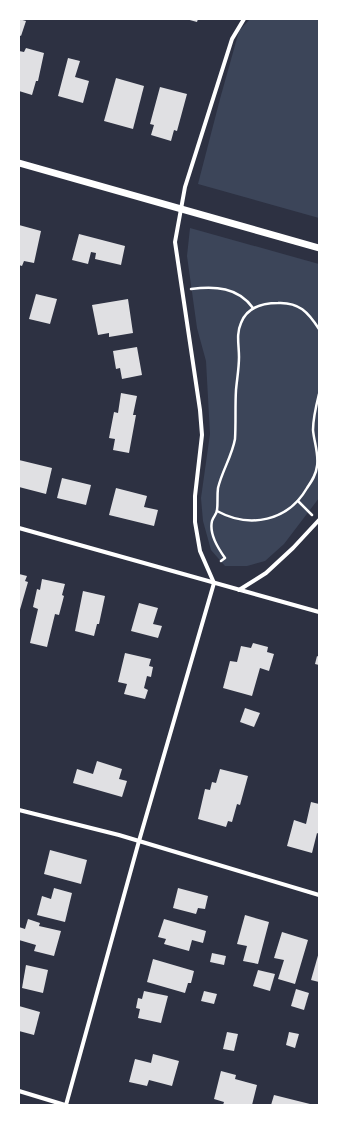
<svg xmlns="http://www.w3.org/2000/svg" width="338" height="1124" viewBox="0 0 338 1124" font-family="Bitter,serif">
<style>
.green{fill:#3c4559}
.building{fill:#e0e0e3}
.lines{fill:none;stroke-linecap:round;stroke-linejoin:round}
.path{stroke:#fff;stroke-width:2.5}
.minor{stroke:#fff;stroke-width:4}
.tertiary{stroke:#fff;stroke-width:7}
</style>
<rect width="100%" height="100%" fill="#2d3142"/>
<!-- green -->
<g class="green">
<polygon points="250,19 319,19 319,218 198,184 220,99 239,31"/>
<polygon points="190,228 319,264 319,498 284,544 265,561 247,566 225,566 211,550 203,521 201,498 210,434 206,361 197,328 187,256"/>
</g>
<!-- building -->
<g class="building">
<polygon points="19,19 26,21 21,36 19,35"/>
<polygon points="186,19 198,19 197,22"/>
<polygon points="26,48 44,53 38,81 36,81 32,95 19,91 19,51 24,52"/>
<polygon points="68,58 80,61 75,77 89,81 83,103 58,96"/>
<polygon points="116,78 144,86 133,129 104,121"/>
<polygon points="160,87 187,94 177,131 174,130 171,141 151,135 154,125 150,124"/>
<polygon points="19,225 41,231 34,263 24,261 22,266 19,265"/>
<polygon points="79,234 125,246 121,265 95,259 96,253 91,252 88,264 72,260"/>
<polygon points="36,294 57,299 50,324 29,319"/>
<polygon points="128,299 133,333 109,337 109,333 98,335 92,305"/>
<polygon points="137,347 142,375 122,379 120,368 116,369 113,351"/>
<polygon points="121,393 137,396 133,415 136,415 129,453 113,450 115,439 109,438 114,412 118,413"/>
<polygon points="19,460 52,468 46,494 19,487"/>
<polygon points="62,478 91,485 86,505 57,498"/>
<polygon points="116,488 147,496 144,507 158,510 154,526 109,515"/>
<polygon points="19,574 27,576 25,581 28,582 19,613"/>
<polygon points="42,579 65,584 62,595 64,596 59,615 55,614 47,647 30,643 38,609 33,607 37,589 40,590"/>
<polygon points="83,591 105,596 99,624 97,624 94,636 75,631"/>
<polygon points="139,603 158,608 153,624 162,626 158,638 131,631"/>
<polygon points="253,643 268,647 267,652 274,654 269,671 260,668 252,696 223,688 230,661 237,662 241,646 251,648"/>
<polygon points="125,653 151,659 149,666 153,667 151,677 147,676 144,688 148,690 145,699 124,694 127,684 118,682"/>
<polygon points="317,656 319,657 319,665 315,664"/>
<polygon points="245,708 260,713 254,727 240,722"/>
<polygon points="97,761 122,769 119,779 127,781 122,797 73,783 77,769 93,774"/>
<polygon points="220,769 248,776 240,805 237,804 232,822 228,821 226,827 198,819 205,789 210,790 212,782 216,783"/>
<polygon points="311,802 319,804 319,834 317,833 312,853 287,846 294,820 306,824"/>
<polygon points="50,850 87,860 81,884 44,874"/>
<polygon points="54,888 72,893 65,922 37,915 42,896 51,899"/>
<polygon points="178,888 208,896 205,909 198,908 196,914 173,908"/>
<polygon points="245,915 269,922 258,964 243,961 247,946 237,944"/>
<polygon points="28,919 40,923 39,926 61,931 54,956 34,951 36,945 19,940 19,927 25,929"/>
<polygon points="164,919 206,931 203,943 192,940 189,951 164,944 166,939 158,937"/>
<polygon points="282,932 308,940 295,984 278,979 284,960 274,958"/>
<polygon points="319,952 319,982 311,980"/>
<polygon points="212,953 226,956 224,965 210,962"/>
<polygon points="153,959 194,971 191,983 188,983 185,993 147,982"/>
<polygon points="26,965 48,970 43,993 22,988"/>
<polygon points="258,970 275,974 270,991 253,986"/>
<polygon points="296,989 309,993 304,1010 291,1006"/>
<polygon points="144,991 168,996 161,1023 138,1018 140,1009 136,1008 138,998 142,999"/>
<polygon points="204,991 217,994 214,1004 201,1001"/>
<polygon points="19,1006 40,1012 34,1035 19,1031"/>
<polygon points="227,1032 238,1034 234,1051 223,1049"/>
<polygon points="289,1032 299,1034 295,1048 286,1045"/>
<polygon points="153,1054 179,1061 172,1086 149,1080 147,1086 129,1082 135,1059 151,1063"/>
<polygon points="221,1071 236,1075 235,1079 257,1085 252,1105 223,1105 224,1102 214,1099"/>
<polygon points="274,1095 310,1104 310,1105 271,1105"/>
</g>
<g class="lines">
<!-- path -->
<g class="path">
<path d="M191,289C215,286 238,287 253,308"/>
<polyline points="298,501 312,515"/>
<path d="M217,511C250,529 288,521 307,488C312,481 316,475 317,466C319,454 314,442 313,430C313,418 316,406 319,394"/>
<path d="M221,561L225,558C218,548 209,534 212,521C213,517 217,514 217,510C218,503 217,496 218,488C222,471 232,456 235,439C236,423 235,406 236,390C237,379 239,368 239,357C239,345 236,334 241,323C247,307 263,303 278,303C299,302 308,312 319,329"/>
</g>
<!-- minor -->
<g class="minor">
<polyline points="19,528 319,612"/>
<polyline points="239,590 266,573 293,548 319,520"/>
<polyline points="19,810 119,835 319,895"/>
<polyline points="19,1091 65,1105"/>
<polyline points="66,1105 139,841 214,583 200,551 195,522 195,496 202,435 200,410 175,242 185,187 232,39 244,19"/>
</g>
<!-- tertiary -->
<polyline class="tertiary" points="19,163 319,248"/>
</g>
<!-- border -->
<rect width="338" height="1124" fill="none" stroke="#ffffff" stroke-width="40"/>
</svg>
